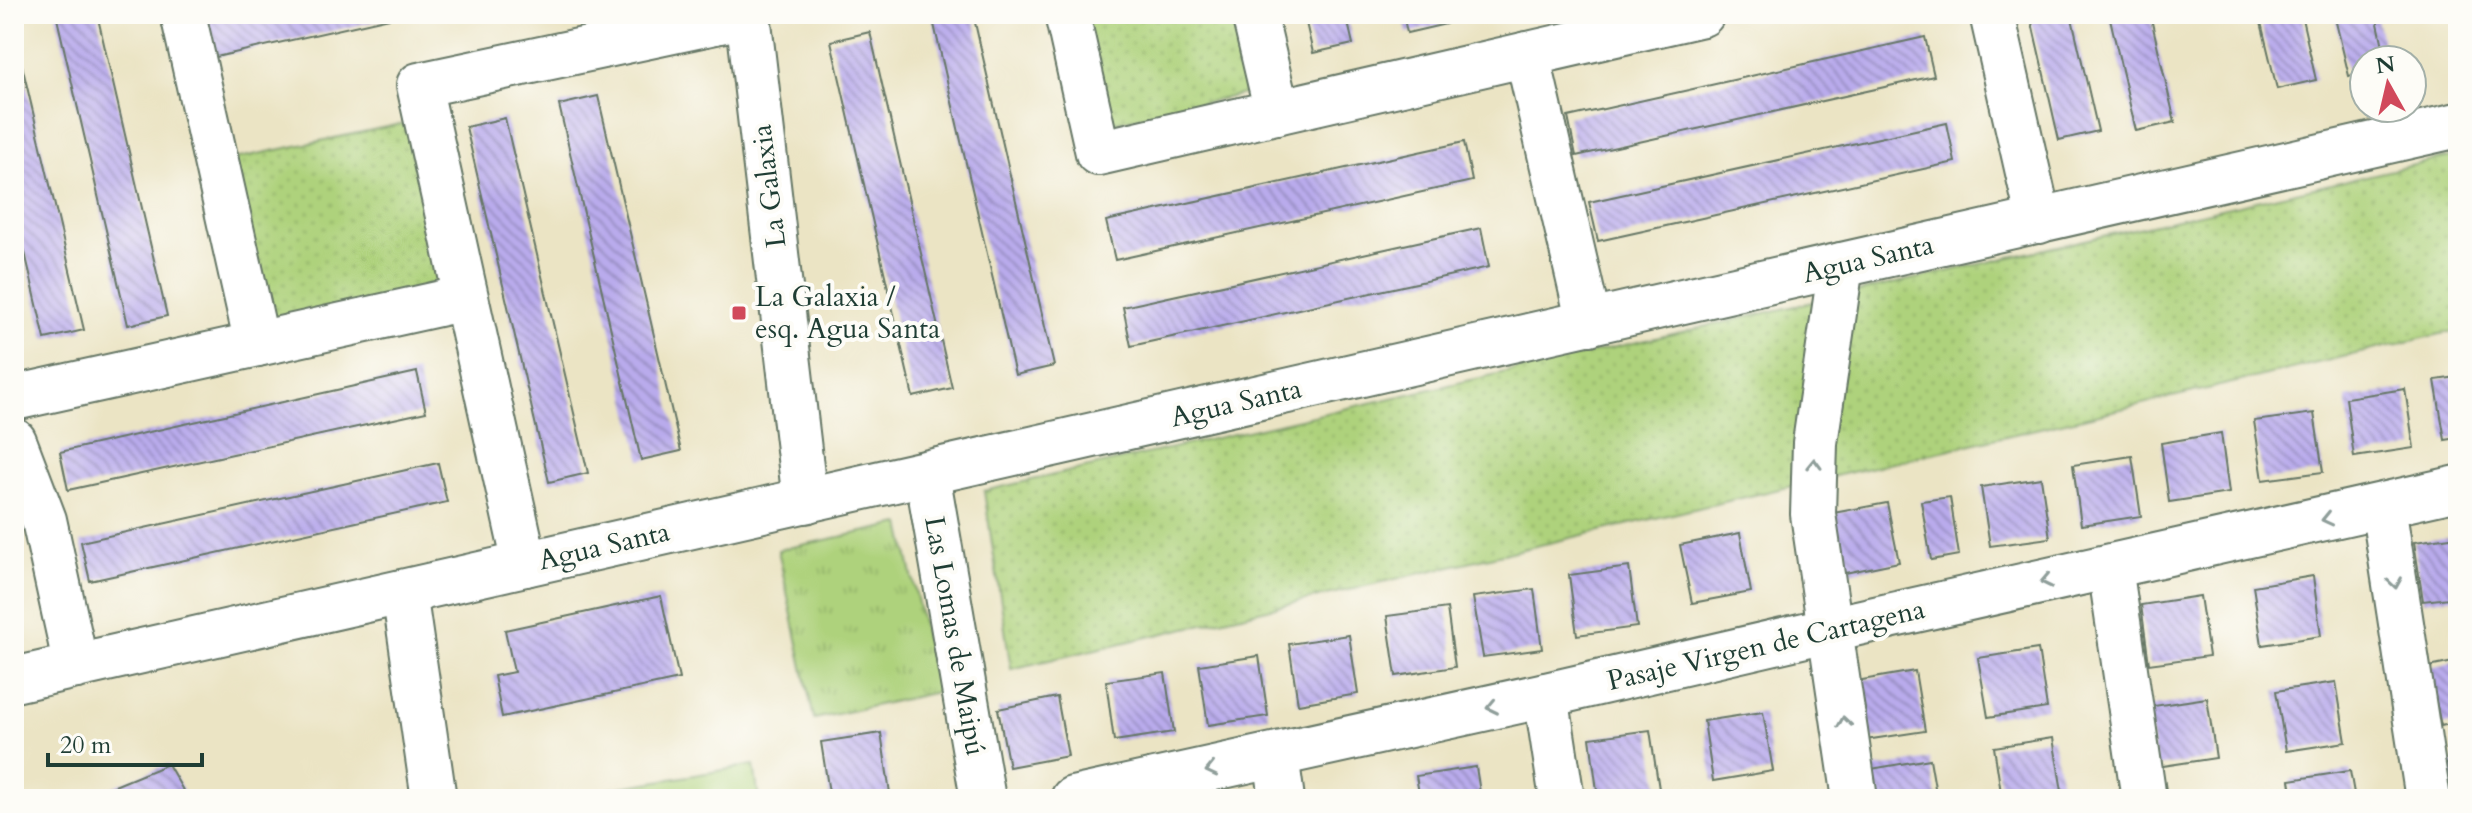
<svg xmlns="http://www.w3.org/2000/svg" width="2472" height="813" viewBox="0 0 2472 813" font-family="Cardo,serif">
<style>
.grass{fill:url(#grass-tufts);stroke:#668858;stroke-width:2}
.park{fill:url(#park-dots);stroke:#668858;stroke-width:2}
.pitch{fill:#aed27c;stroke:#668858;stroke-width:2}
.building{fill:url(#building-back-hatch)}
.lines{fill:none;stroke-linecap:round;stroke-linejoin:round}
.minor-casing{stroke:#676;stroke-width:48}
.minor{stroke:#fff;stroke-width:44}
.oneway{stroke:#8f9e9a}
.poi-dot{fill:#d1495b;stroke:#fdfcf7;stroke-width:3}
.labels{text-anchor:middle;dominant-baseline:central;stroke-width:8;stroke-linejoin:round;paint-order:stroke}
.street-label{font-size:28px;fill:#1f3d34;stroke:#fdfcf7}
.poi-label{font-size:28px;fill:#1f3d34;stroke:#fdfcf7;text-anchor:start}
</style>
<defs>
<pattern id="grass-tufts" width="24" height="20" patternUnits="userSpaceOnUse" patternTransform="scale(2)"><rect width="24" height="20" fill="#aed27c"/><path d="M3 7l-1-3M5 7V3M7 7l1-3M15 17l-1-3M17 17v-4M19 17l1-3" fill="none" stroke="#95b56c"/></pattern>
<pattern id="park-dots" width="8" height="8" patternUnits="userSpaceOnUse" patternTransform="scale(2)"><rect width="8" height="8" fill="#aed27c"/><path d="M2 2h.1M6 6h.1" fill="none" stroke="#95b56c" stroke-width="1.8" stroke-linecap="round"/></pattern>
<pattern id="building-back-hatch" width="6" height="6" patternUnits="userSpaceOnUse" patternTransform="scale(2)"><rect width="6" height="6" fill="#b9abec"/><path d="M-1 5l2 2M0 0l6 6M5-1l2 2" fill="none" stroke="#968cc0"/></pattern>
</defs>
<rect width="100%" height="100%" fill="#fdfcf7"/>
<filter id="ink" filterUnits="userSpaceOnUse"><feTurbulence type="fractalNoise" baseFrequency=".0125" numOctaves="2"/><feDisplacementMap in="SourceGraphic" scale="16" xChannelSelector="R" yChannelSelector="G"/><feConvolveMatrix kernelMatrix="1 2 1 2 8 2 1 2 1" color-interpolation-filters="sRGB"/></filter>
<filter id="wash" filterUnits="userSpaceOnUse"><feTurbulence type="fractalNoise" baseFrequency=".006" numOctaves="4" result="noise"/><feDisplacementMap in="SourceGraphic" scale="32" xChannelSelector="R" yChannelSelector="G"/><feGaussianBlur stdDeviation="1.8" result="paint"/><feColorMatrix in="noise" values="0 0 0 0 0 0 0 0 0 0 0 0 0 0 0 0 0 1.4 0 .05"/><feComposite in="paint" operator="in"/></filter>
<g filter="url(#wash)">
<rect width="100%" height="100%" fill="#ebe4c4"/>
<!-- grass -->
<polygon class="grass" points="901,524 937,692 814,719 778,550"/>
<!-- park -->
<g class="park">
<polygon points="1083,14 1235,14 1253,92 1108,124"/>
<polygon points="406,123 441,288 268,324 234,159"/>
<polygon points="2458,155 2458,330 1011,669 984,491"/>
</g>
<!-- pitch -->
<polygon class="pitch" points="754,765 759,799 551,799"/>
<g id="blocks">
<!-- building -->
<g class="building">
<polygon points="56,14 97,14 167,316 128,325"/>
<polygon points="224,14 403,14 403,15 207,59 198,20"/>
<polygon points="958,14 973,14 1054,366 1015,375 933,20"/>
<polygon points="1304,14 1346,14 1353,44 1313,53"/>
<polygon points="1403,14 1444,14 1446,24 1407,33"/>
<polygon points="2030,14 2071,14 2098,131 2059,140"/>
<polygon points="2109,14 2150,14 2175,122 2136,131"/>
<polygon points="2259,14 2301,14 2316,80 2277,89"/>
<polygon points="2334,14 2376,14 2386,60 2364,60 2364,72 2349,76"/>
<polygon points="14,31 84,330 45,339 14,205"/>
<polygon points="870,32 952,388 913,397 831,41"/>
<polygon points="1925,37 1934,76 1576,156 1568,117"/>
<polygon points="598,96 681,451 641,460 559,105"/>
<polygon points="505,118 588,473 549,482 466,127"/>
<polygon points="1947,123 1955,162 1598,241 1589,202"/>
<polygon points="1464,142 1472,181 1115,260 1106,221"/>
<polygon points="1481,228 1489,267 1131,346 1123,307"/>
<polygon points="417,372 426,412 68,490 60,452"/>
<polygon points="2458,377 2458,438 2445,440 2435,380"/>
<polygon points="2405,389 2414,448 2354,457 2346,398"/>
<polygon points="2314,413 2323,472 2263,480 2254,421"/>
<polygon points="2221,433 2229,493 2169,502 2161,443"/>
<polygon points="2132,456 2141,516 2081,525 2073,465"/>
<polygon points="438,463 447,502 90,581 81,542"/>
<polygon points="2041,478 2050,538 1990,546 1981,487"/>
<polygon points="1950,497 1959,555 1931,560 1921,501"/>
<polygon points="1887,503 1899,562 1840,574 1828,514"/>
<polygon points="1740,533 1751,592 1692,603 1680,545"/>
<polygon points="2458,536 2458,597 2423,601 2414,542"/>
<polygon points="1629,567 1637,627 1577,635 1569,575"/>
<polygon points="2313,576 2321,636 2262,645 2253,586"/>
<polygon points="1534,589 1542,649 1483,657 1473,597"/>
<polygon points="661,596 679,679 502,717 494,676 514,672 505,630"/>
<polygon points="2200,596 2209,656 2149,664 2141,605"/>
<polygon points="1447,608 1455,667 1396,676 1387,616"/>
<polygon points="1349,635 1358,694 1298,704 1289,644"/>
<polygon points="2038,649 2047,708 1988,717 1978,658"/>
<polygon points="1259,656 1268,716 1208,725 1199,665"/>
<polygon points="2458,661 2458,722 2441,726 2429,667"/>
<polygon points="1915,671 1925,731 1865,740 1856,681"/>
<polygon points="1165,673 1174,732 1114,741 1106,681"/>
<polygon points="2336,682 2346,742 2286,751 2276,691"/>
<polygon points="1057,697 1068,756 1009,767 998,709"/>
<polygon points="2207,698 2216,758 2156,767 2147,707"/>
<polygon points="1763,712 1773,771 1713,781 1704,721"/>
<polygon points="1650,730 1659,789 1598,798 1590,738"/>
<polygon points="881,733 890,793 830,799 821,742"/>
<polygon points="2053,738 2063,797 2050,799 2002,799 1994,747"/>
<polygon points="1930,759 1937,799 1875,799 1871,769"/>
<polygon points="2458,762 2458,799 2448,799 2441,765"/>
<polygon points="168,764 188,799 83,799"/>
<polygon points="1476,767 1481,799 1420,799 1416,776"/>
<polygon points="2350,771 2355,799 2293,799 2290,780"/>
<polygon points="1368,792 1369,799 1331,799 1331,797"/>
</g>
</g>
</g>
<g filter="url(#ink)">
<use href="#blocks" fill-opacity="0" stroke="#676" stroke-width="2"/>
<g class="lines">
<!-- minor casing -->
<g class="minor-casing">
<g id="minor">
<polyline points="183,14 257,344"/>
<polyline points="748,14 805,501"/>
<polyline points="1067,14 1098,153 1702,14"/>
<polyline points="1254,14 1277,112"/>
<polyline points="1992,14 2039,221"/>
<polyline points="1527,54 1589,323"/>
<polyline points="1841,265 1815,443 1813,514 1855,799"/>
<polyline points="14,398 465,298"/>
<polyline points="14,441 44,520 76,666"/>
<polyline points="927,473 983,799"/>
<polyline points="2383,506 2428,799"/>
<polyline points="525,564 419,85 748,15"/>
<polyline points="2110,567 2144,799"/>
<polyline points="404,592 434,799"/>
<polyline points="14,680 2458,125"/>
<polyline points="1546,695 1562,799"/>
<polyline points="1276,755 1282,799"/>
<polyline points="1073,799 1546,695 1831,629 2458,488"/>
</g>
</g>
<!-- minor -->
<use href="#minor" class="minor"/>
</g>
<!-- one-way arrows -->
<defs><path id="oneway-chevron" d="M-2-3.5L2.5 0L-2 3.5" fill="none" stroke-width="1.6" stroke-linecap="round" stroke-linejoin="round" transform="scale(2)"/></defs>
<g class="oneway">
<use href="#oneway-chevron" transform="translate(1814 464) rotate(-89)"/>
<use href="#oneway-chevron" transform="translate(2327 519) rotate(167)"/>
<use href="#oneway-chevron" transform="translate(2046 581) rotate(168)"/>
<use href="#oneway-chevron" transform="translate(2395 583) rotate(81)"/>
<use href="#oneway-chevron" transform="translate(1492 707) rotate(168)"/>
<use href="#oneway-chevron" transform="translate(1844 722) rotate(-98)"/>
<use href="#oneway-chevron" transform="translate(1211 770) rotate(167)"/>
</g>
</g>
<!-- markers -->
<rect class="poi-dot" x="731" y="305" width="16" height="16" rx="4"/>
<g class="labels">
<!-- street labels -->
<g class="street-label">
<text transform="translate(769 186) rotate(-97)">La Galaxia</text>
<text transform="translate(1868 259) rotate(-13)">Agua Santa</text>
<text transform="translate(1236 403) rotate(-13)">Agua Santa</text>
<text transform="translate(604 546) rotate(-13)">Agua Santa</text>
<text transform="translate(955 636) rotate(80)">Las Lomas de Maipú</text>
<text transform="translate(1766 645) rotate(-13)">Pasaje Virgen de Cartagena</text>
</g>
<!-- poi labels -->
<g class="poi-label">
<text x="755" y="297">La Galaxia /<tspan x="755" dy="32">esq. Agua Santa</tspan></text>
</g>
</g>
<!-- margin -->
<rect width="2472" height="813" fill="none" stroke="#fdfcf7" stroke-width="48"/>
<!-- north arrow -->
<g transform="translate(2388 84) rotate(352)"><circle r="38" fill="#fdfcf7" stroke="#a4b0a9" stroke-width="2"/>
<path d="M0-6L14 30L0 20L-14 30Z" fill="#d1495b"/>
<text y="-12" font-size="22" font-weight="bold" text-anchor="middle" fill="#1f3d34">N</text>
</g>
<!-- scale -->
<path d="M48 753v12h154v-12" fill="none" stroke="#1f3d34" stroke-width="4"/>
<text x="60" y="753" font-size="24" fill="#1f3d34" stroke="#fdfcf7" stroke-width="6" paint-order="stroke">20 m</text>
</svg>
